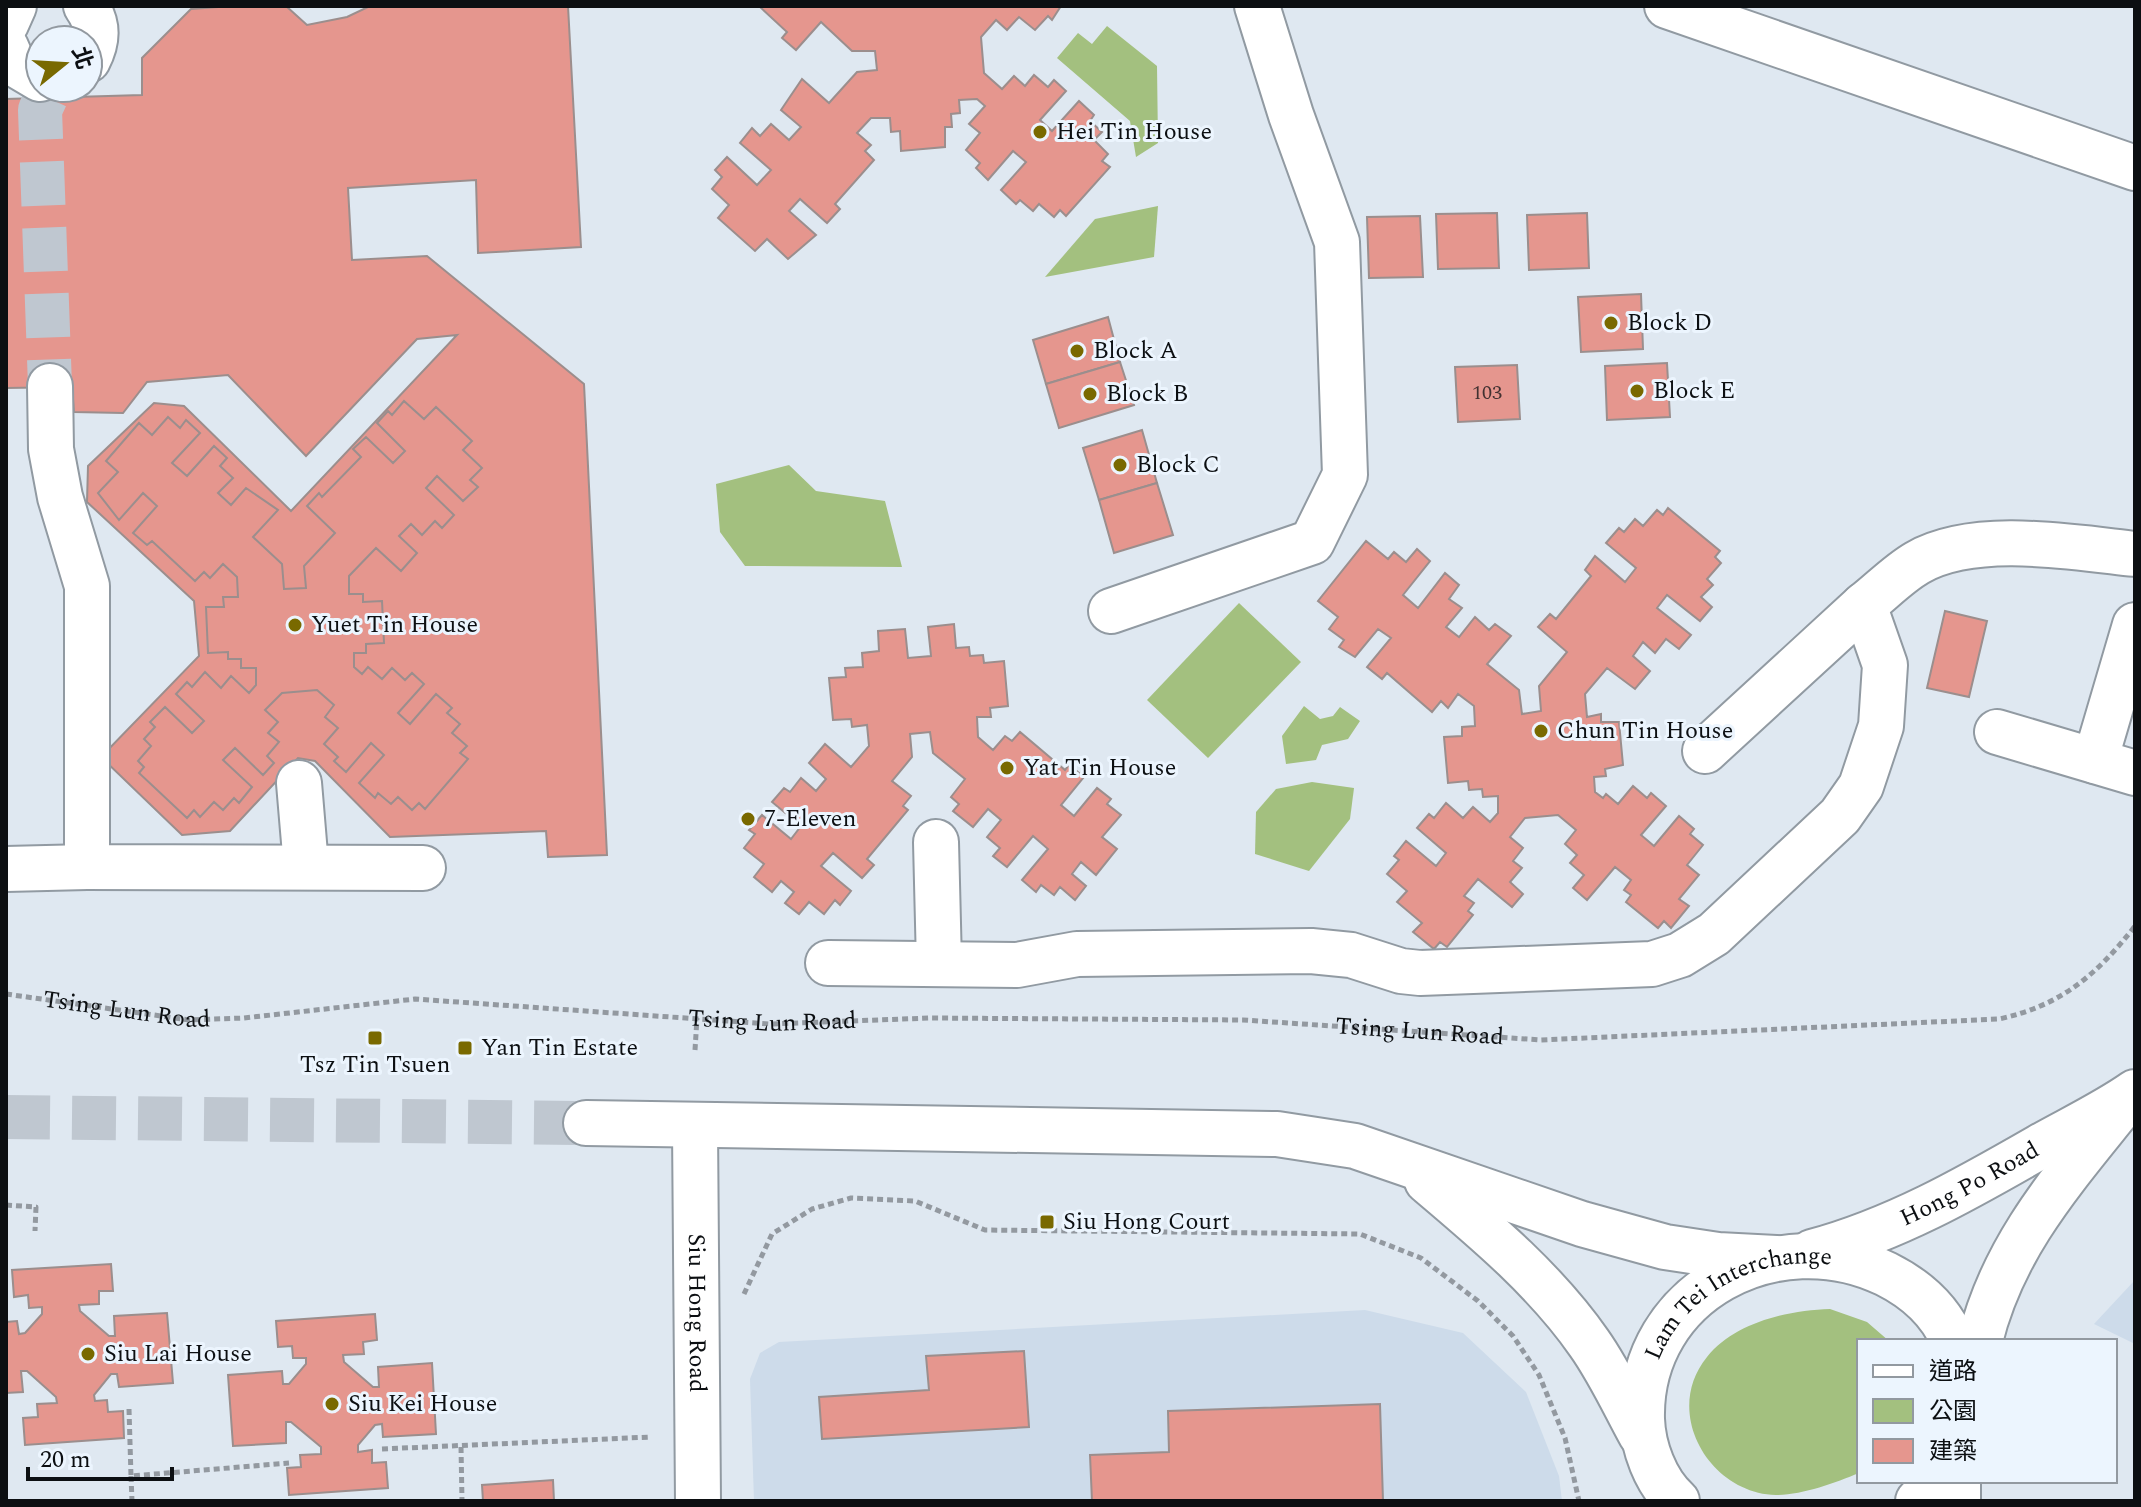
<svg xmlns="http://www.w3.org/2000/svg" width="2141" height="1507" viewBox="0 0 2141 1507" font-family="Spectral,'Noto Sans TC',serif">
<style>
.built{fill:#cddbea}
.green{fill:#a3c07f}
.building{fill:#e5968e;stroke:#9b8e8d;stroke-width:2}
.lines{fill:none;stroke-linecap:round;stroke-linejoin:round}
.minor-tunnel{stroke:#bfc7d0;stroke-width:44;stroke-dasharray:44 22;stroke-linecap:butt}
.minor-casing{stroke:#919aa2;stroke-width:48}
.major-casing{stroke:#919aa2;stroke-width:48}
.path{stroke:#9399a0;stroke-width:5;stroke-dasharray:6 4;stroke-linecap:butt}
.minor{stroke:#fff;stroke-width:44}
.major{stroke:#fff;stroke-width:44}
.poi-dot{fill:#796900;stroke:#ecf5fe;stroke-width:3}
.labels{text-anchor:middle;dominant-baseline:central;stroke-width:6;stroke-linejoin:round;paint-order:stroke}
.number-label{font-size:20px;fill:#423131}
.poi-label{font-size:24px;fill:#0c0f12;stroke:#ecf5fe;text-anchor:start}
.street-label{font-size:24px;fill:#0c0f12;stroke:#ecf5fe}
</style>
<rect width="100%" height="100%" fill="#dfe8f1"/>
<!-- built -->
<g class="built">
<polygon points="2135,1280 2135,1344 2094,1324"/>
<polygon points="1365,1310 1463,1333 1526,1392 1559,1476 1562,1501 754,1501 750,1379 760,1353 779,1342"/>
</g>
<!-- green -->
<g class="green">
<polygon points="1107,26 1157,66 1158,143 1136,157 1130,121 1057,58 1078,33 1092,44"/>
<polygon points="1158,206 1154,257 1045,277 1095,219"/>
<polygon points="789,465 816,491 885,501 902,567 745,566 720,532 716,484"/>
<polygon points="1239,603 1301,662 1208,758 1147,700"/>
<polygon points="1304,706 1320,719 1333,716 1340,707 1360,721 1348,739 1322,745 1316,760 1286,764 1282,736"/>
<polygon points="1312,782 1354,788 1350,819 1309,871 1255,854 1256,812 1276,789"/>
<path d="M1830,1309L1867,1322L1889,1341H1859V1473C1835,1483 1802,1495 1776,1495C1709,1493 1662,1412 1707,1357C1734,1323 1788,1310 1830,1309Z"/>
</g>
<!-- building -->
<g class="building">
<polygon points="232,6 286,6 307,25 347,17 370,6 568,6 581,247 478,253 476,180 348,188 352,260 427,256 584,384 607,855 548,857 546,831 390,837 315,761 298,758 230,831 182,835 101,757 199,656 194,601 87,502 88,466 154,403 184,406 291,511 457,335 417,339 306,456 228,375 147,382 123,413 74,412 72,387 6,388 6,99 142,95 142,58 191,9"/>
<polygon points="759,6 1061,6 1052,20 1048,16 1035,30 1019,17 1007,30 996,20 981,37 984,73 1002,89 1014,76 1025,86 1034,75 1048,87 1054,80 1066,91 1040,120 1052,131 1079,101 1094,115 1090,121 1102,132 1094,140 1108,154 1102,161 1110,167 1066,216 1060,210 1054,217 1039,204 1033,211 1020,200 1016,204 1001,190 1026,162 1013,151 988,180 976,168 980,163 966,150 980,133 969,124 985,106 977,99 959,100 960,113 951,114 952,127 945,127 945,147 901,151 900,131 891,132 890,118 871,118 857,133 871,145 865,151 874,160 835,204 840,209 827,223 800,199 789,211 816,235 788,259 767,239 755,251 718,218 729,205 712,189 722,177 715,170 727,157 757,185 771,170 740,143 752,128 760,136 771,124 789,140 801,127 781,110 802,79 829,103 857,72 877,70 875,51 852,51 821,22 796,50 782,38 787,32"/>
<polygon points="1497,213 1499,268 1438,269 1436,214"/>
<polygon points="1587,213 1589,268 1529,270 1527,215"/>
<polygon points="1420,216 1423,277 1369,278 1367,217"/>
<polygon points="1641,294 1643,349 1581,352 1578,297"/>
<polygon points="1108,317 1120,362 1046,384 1033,340"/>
<polygon points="1120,362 1134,405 1059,428 1046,384"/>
<polygon points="1667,363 1670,417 1607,420 1605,366"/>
<polygon points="1517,365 1520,419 1458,422 1455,367"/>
<polygon points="404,401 424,419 436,407 472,441 463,450 482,468 470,480 478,487 463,501 437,476 426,488 454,515 442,528 435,521 422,535 411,524 399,536 417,553 401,571 376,548 349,576 349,594 363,594 363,602 382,601 384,643 366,644 366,653 354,653 354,667 362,674 368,667 382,679 392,668 405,680 412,673 424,684 398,713 410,724 436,694 452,708 447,713 460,724 452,733 467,746 460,753 468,759 425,809 419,803 412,810 398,797 391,804 378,793 375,798 359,783 384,755 371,743 346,772 334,761 338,757 324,744 338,728 325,717 334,705 317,690 282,693 265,710 278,722 268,733 279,742 267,756 274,763 263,775 235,748 223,760 252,787 239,803 234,798 223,810 214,802 200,817 194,810 187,818 139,773 144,767 138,761 151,746 144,739 155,727 150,722 165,707 192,733 204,721 176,694 187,682 192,687 205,672 221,688 231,676 249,693 256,685 256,668 241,668 241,659 228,659 228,652 208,653 206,607 224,607 223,597 238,597 237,577 223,564 210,578 204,572 195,581 152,541 147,545 133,533 157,506 143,493 119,520 98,493 118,472 106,461 139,423 152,435 168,417 180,428 186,420 200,433 172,463 187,476 214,446 227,458 220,466 233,478 218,493 231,505 246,488 278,510 253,537 282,564 284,589 306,588 304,566 335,533 307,506 319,493 322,497 361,457 353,449 366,437 393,463 405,451 377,423 388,411 392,415"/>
<polygon points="1142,430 1157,483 1099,500 1083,448"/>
<polygon points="1157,483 1173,535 1114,553 1099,500"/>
<polygon points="1668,508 1720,551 1715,557 1721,563 1707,579 1713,585 1701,597 1712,607 1700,621 1667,595 1657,608 1691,635 1679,649 1666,639 1655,653 1643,642 1633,656 1650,671 1635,689 1607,668 1585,694 1587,717 1601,714 1601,722 1619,722 1623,765 1605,769 1606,776 1594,777 1595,792 1603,798 1606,794 1618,804 1633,786 1647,798 1651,793 1666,806 1641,835 1654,846 1679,816 1694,829 1690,834 1703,845 1687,865 1699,875 1679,899 1689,906 1671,928 1664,921 1658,928 1626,902 1631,895 1624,890 1631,880 1615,867 1587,900 1573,888 1584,875 1570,863 1577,855 1565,844 1576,830 1558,815 1525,818 1510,837 1523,848 1513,861 1522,868 1510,882 1523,894 1512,907 1478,879 1464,896 1474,903 1468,911 1473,915 1447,947 1440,942 1434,949 1413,932 1422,923 1397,902 1407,891 1387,874 1399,860 1394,856 1406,841 1436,866 1446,853 1417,828 1429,814 1434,818 1446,803 1463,818 1473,807 1490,822 1498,813 1498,796 1483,797 1482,789 1469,790 1468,781 1448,783 1444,737 1462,736 1462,727 1475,726 1474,706 1458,694 1448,708 1441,701 1432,712 1387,673 1382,679 1367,667 1391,638 1378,629 1355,657 1339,647 1344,640 1329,629 1338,617 1318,601 1366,541 1388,559 1394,552 1406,562 1417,549 1430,561 1403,595 1418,608 1445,573 1459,585 1449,599 1462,608 1446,627 1459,637 1475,617 1489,630 1495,624 1511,636 1487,664 1519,690 1522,714 1541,711 1539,686 1567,652 1538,627 1550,614 1556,619 1591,576 1585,570 1595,556 1625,582 1636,568 1606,543 1619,528 1624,532 1635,519 1643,526 1657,510 1663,515"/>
<polygon points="1945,611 1987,621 1969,697 1927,688"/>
<polygon points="954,624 956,648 969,647 970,656 983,655 984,663 1004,661 1008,706 990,708 991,717 977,717 978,737 993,750 1005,736 1012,741 1020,732 1065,770 1069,765 1084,777 1061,805 1074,816 1097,788 1111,799 1107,804 1121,815 1102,837 1117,849 1096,875 1081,862 1072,874 1086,886 1075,900 1060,887 1054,895 1041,885 1036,892 1022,880 1048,849 1033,836 1007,867 993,856 1000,848 987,837 1001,820 988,809 973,827 953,811 959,804 951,797 965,779 933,753 930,732 910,734 912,757 892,781 911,796 903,806 908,810 867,859 874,865 862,878 833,853 821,866 851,891 840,905 835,900 824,914 809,902 799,914 785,903 794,892 781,881 772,892 754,877 764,864 744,848 755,834 749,830 762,815 791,839 801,826 772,802 784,788 790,792 801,778 816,791 826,779 809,763 825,744 851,767 869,746 867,725 852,727 851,719 833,720 829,678 846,677 845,668 863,667 862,653 879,651 878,631 905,629 908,658 931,656 928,627"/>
<polygon points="111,1264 113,1291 99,1291 99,1304 79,1305 80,1311 109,1336 115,1336 114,1316 167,1313 173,1383 119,1387 117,1374 111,1374 94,1395 95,1401 107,1400 108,1412 123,1411 124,1438 25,1445 23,1418 38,1417 37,1404 57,1403 56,1397 27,1371 21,1371 23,1392 6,1393 6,1322 17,1321 19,1334 25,1333 42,1314 42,1307 29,1308 28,1295 14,1297 12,1270"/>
<polygon points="375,1314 377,1340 363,1342 364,1354 343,1355 344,1362 373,1387 379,1387 378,1367 432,1363 436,1434 383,1437 382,1424 375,1425 358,1445 358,1452 372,1450 372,1463 386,1462 388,1488 289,1495 287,1468 301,1467 300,1455 321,1454 321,1447 291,1422 286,1422 286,1443 233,1446 228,1375 282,1371 283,1384 289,1384 306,1364 306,1358 293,1358 292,1346 278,1347 276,1321"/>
<polygon points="1024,1351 1029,1427 822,1439 819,1397 929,1390 926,1356"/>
<polygon points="1380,1404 1383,1501 1092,1501 1090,1455 1169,1452 1168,1411"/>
<polygon points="553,1480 554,1501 483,1501 482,1485"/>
</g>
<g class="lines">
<!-- minor-tunnel -->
<g class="minor-tunnel">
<polyline points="46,97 40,110 50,386"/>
<polyline points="6,1117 586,1123"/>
</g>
<!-- minor casing -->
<g class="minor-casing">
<g id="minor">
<path d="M86,6C99,24 98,41 88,60"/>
<polyline points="1667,6 2135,168"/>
<polyline points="6,24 14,6"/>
<polyline points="6,47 13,63 40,79"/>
<polyline points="50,386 51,449 60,497 87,586 87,867 423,868"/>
<polyline points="1111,611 1312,542 1345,475 1337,242 1291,115 1257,6"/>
<polyline points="1997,732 2135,773"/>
<polyline points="1705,751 1864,605"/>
<polyline points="2095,761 2135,625"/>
<polyline points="299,783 306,866"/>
<polyline points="936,842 939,964"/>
<polyline points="6,869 87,867"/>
<path d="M828,963L1017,965L1077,954L1311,951L1351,955L1401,971L1420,973L1652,964L1680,955L1714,934L1840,816L1861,786L1881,726L1885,665L1864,605C1881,592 1898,574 1917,563C1974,530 2072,547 2135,554"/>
<polyline points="586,1123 1277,1134 1355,1146 1582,1224 1665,1247 1718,1255 1776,1258"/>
<path id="s2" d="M695,1127L698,1501"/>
<path d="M1427,1181C1485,1230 1546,1281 1589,1343C1609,1371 1624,1404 1641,1435"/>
<path id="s3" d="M1812,1252C1894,1230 1966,1189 2039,1147C2071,1129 2105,1113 2135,1092"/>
<path d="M1980,1341C2002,1250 2058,1185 2116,1113"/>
<path id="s4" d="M1677,1501C1655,1481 1643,1447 1642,1419C1639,1291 1777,1221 1886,1274C1916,1289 1940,1310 1953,1341"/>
<polyline points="1918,1501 1939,1481"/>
</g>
</g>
<!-- major casing -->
<g class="major-casing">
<polyline id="major" points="1958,1501 1958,1481"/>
</g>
<!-- path -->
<g class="path">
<path id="s1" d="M6,994L189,1020L244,1018L415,999L770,1024L929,1018L1243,1020L1541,1040L1999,1019C2060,1006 2097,975 2135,926"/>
<polyline points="695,1050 697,1018"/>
<polyline points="6,1205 36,1207 35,1231"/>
<polyline points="744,1294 772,1234 812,1209 851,1198 915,1201 985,1230 1360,1234 1421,1258 1478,1301 1513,1336 1539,1375 1565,1438 1579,1501"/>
<polyline points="129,1409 131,1476 289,1463"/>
<polyline points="461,1447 462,1501"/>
<polyline points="382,1449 651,1437"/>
<polyline points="131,1476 132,1501"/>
</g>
<!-- minor -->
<use href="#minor" class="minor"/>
<!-- major -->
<use href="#major" class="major"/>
</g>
<!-- markers -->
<g class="poi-dot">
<circle cx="1040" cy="132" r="8"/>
<circle cx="1611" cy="323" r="8"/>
<circle cx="1077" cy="351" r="8"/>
<circle cx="1637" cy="391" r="8"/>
<circle cx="1090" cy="394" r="8"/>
<circle cx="1120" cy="465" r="8"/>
<circle cx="295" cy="625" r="8"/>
<circle cx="1541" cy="731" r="8"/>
<circle cx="1007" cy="768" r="8"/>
<circle cx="748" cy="819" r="8"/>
<rect x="367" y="1030" width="16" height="16" rx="4"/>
<rect x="457" y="1040" width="16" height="16" rx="4"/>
<rect x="1039" y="1214" width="16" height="16" rx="4"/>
<circle cx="88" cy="1354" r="8"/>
<circle cx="332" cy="1404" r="8"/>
</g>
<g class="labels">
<!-- number labels -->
<g class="number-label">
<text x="1487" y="393">103</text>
</g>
<!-- poi labels -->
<g class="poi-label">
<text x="1056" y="132">Hei Tin House</text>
<text x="1627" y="323">Block D</text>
<text x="1093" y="351">Block A</text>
<text x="1653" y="391">Block E</text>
<text x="1106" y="394">Block B</text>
<text x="1136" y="465">Block C</text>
<text x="311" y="625">Yuet Tin House</text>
<text x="1557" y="731">Chun Tin House</text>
<text x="1023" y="768">Yat Tin House</text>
<text x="764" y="819">7-Eleven</text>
<text x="481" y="1048">Yan Tin Estate</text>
<text x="375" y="1065" text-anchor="middle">Tsz Tin Tsuen</text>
<text x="1063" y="1222">Siu Hong Court</text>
<text x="104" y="1354">Siu Lai House</text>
<text x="348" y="1404">Siu Kei House</text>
</g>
<!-- street labels -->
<g class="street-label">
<text stroke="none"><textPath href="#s1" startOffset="122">Tsing Lun Road</textPath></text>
<text stroke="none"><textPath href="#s1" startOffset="770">Tsing Lun Road</textPath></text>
<text stroke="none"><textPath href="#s1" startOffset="1418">Tsing Lun Road</textPath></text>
<text stroke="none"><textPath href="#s3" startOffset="172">Hong Po Road</textPath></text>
<text stroke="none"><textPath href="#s2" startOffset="186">Siu Hong Road</textPath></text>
<text stroke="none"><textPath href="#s4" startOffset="264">Lam Tei Interchange</textPath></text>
</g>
</g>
<!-- border -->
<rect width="2141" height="1507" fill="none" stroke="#0c0f12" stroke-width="16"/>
<!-- legend -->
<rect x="1857" y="1339" width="260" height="144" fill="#ecf5fe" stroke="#9299a0" stroke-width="2"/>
<rect x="1873" y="1365" width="40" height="12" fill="#ffffff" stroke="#9299a0" stroke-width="2"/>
<text x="1929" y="1379" font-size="24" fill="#0c0f12">道路</text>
<rect x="1873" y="1399" width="40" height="24" fill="#a3c07f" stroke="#9299a0" stroke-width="2"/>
<text x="1929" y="1419" font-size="24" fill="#0c0f12">公園</text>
<rect x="1873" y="1439" width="40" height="24" fill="#e5968e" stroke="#9299a0" stroke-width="2"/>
<text x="1929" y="1459" font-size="24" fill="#0c0f12">建築</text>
<!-- north arrow -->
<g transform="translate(64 64) rotate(72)"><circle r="38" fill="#ecf5fe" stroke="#9299a0" stroke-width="2"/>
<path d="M0-6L14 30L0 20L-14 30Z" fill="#796900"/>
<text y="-12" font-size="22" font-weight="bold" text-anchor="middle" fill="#0c0f12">北</text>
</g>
<!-- scale -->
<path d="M28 1467v12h144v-12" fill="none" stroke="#0c0f12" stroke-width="4"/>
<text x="40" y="1467" font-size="24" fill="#0c0f12" stroke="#ecf5fe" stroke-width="6" paint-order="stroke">20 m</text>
</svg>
